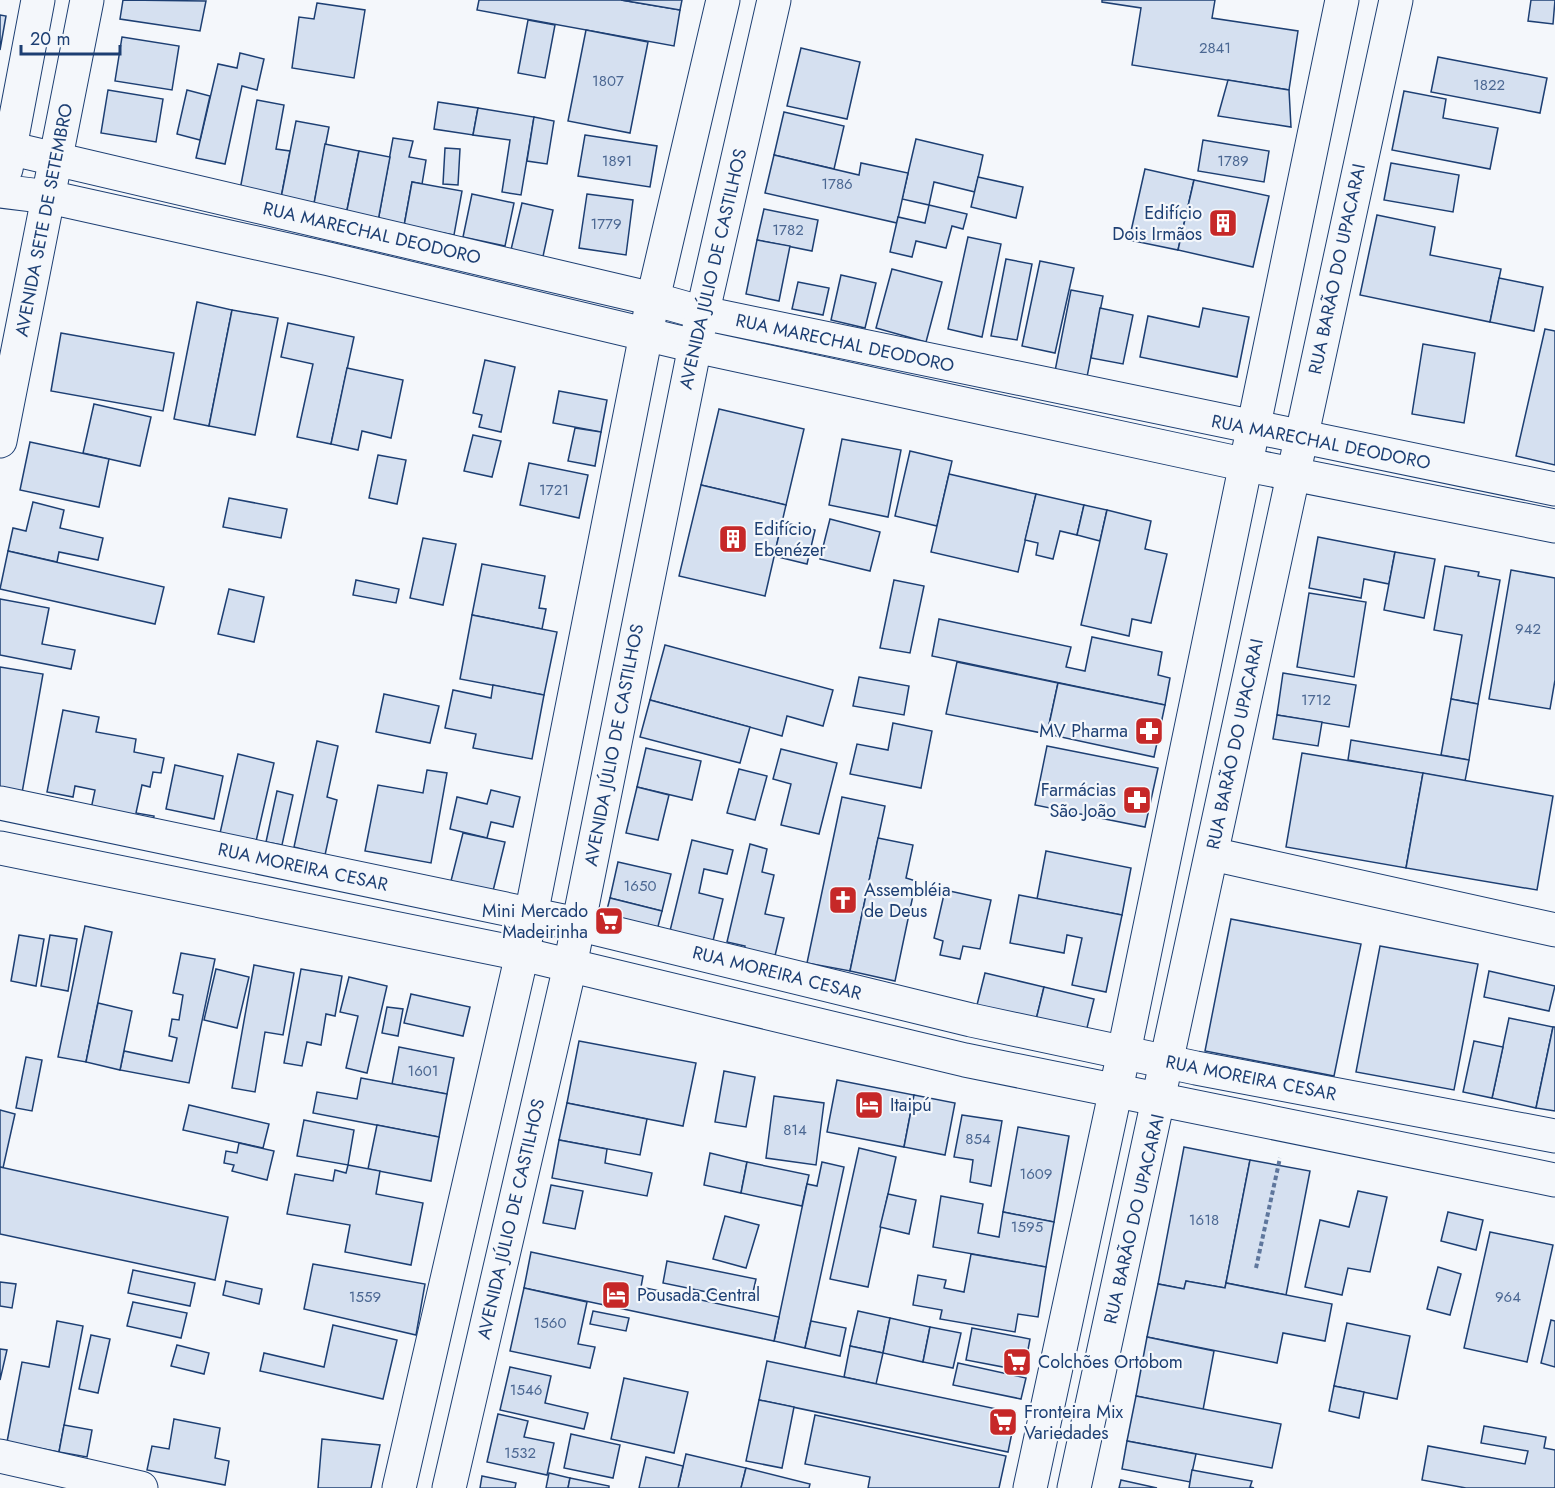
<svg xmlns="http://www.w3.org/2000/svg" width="1555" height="1488" viewBox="0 0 1555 1488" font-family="Jost,sans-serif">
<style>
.building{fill:#d5e0f0;stroke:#1d3f73;stroke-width:1.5}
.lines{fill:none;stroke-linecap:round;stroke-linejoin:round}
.minor-casing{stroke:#1d3f73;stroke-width:35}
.path{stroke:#5e769c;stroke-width:4;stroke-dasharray:4.5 3;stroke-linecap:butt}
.minor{stroke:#f4f7fb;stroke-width:33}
.labels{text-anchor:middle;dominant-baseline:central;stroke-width:4.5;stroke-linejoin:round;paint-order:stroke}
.number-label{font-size:15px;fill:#4b6792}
.poi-label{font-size:18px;fill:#1d3f73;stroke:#f4f7fb;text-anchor:start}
.street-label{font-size:18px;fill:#1d3f73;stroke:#f4f7fb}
</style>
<rect width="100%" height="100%" fill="#f4f7fb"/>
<!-- building -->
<g class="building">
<polygon points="123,0 206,1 200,31 120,19"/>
<polygon points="479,0 621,0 680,10 674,46 477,10"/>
<polygon points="621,0 682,0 680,10"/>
<polygon points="1102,0 1215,0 1212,18 1298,31 1289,90 1132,65 1141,8 1102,2"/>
<polygon points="1531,0 1555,0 1553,24 1528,21"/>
<polygon points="317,3 365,10 354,78 292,68 299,17 314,19"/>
<polygon points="0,15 6,16 0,50"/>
<polygon points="528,20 555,25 545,78 518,73"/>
<polygon points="586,30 648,42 630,133 568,121"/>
<polygon points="122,37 179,46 172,90 115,81"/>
<polygon points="801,48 860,62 847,119 787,106"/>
<polygon points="240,53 264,59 257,90 242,86 225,164 196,158 218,64 237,68"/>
<polygon points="1438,57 1547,78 1540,113 1431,92"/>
<polygon points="1228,80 1289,90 1291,127 1218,116"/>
<polygon points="108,90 163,99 156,142 101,133"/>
<polygon points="187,90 210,96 200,140 177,134"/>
<polygon points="1404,91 1446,99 1443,118 1498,128 1490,169 1392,150"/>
<polygon points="257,100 284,105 276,149 290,151 280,203 239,195"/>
<polygon points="438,102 478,108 473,135 434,129"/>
<polygon points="478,108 534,117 521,195 502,192 510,140 473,135"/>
<polygon points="784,112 844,126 834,169 774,155"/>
<polygon points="534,117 554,121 547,164 527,161"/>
<polygon points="296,121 329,127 313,209 280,203"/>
<polygon points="585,135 657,146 650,187 578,176"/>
<polygon points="393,138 413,141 409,157 426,160 422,184 412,182 404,226 378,221"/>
<polygon points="916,139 983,155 975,192 934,182 929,205 902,199"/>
<polygon points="1203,140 1269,151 1264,182 1198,171"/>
<polygon points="325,144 359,151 346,215 313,209"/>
<polygon points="445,148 460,149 458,185 443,184"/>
<polygon points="359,151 390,157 378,221 346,215"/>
<polygon points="774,155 859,175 861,163 908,173 897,223 765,193"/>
<polygon points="1391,163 1459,175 1453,212 1384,200"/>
<polygon points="1145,169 1194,180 1178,250 1129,240"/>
<polygon points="978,177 1023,187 1016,218 971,207"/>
<polygon points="1194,180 1269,196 1253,267 1178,250"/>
<polygon points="412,182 462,191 454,235 404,226"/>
<polygon points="472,194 514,203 505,246 463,237"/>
<polygon points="587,194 633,200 626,255 579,248"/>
<polygon points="522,203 553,210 542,261 510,254"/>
<polygon points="929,205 967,214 963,229 952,226 946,248 916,241 912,257 890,252 898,217 925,223"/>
<polygon points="764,209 818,220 812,251 757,240"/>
<polygon points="1377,215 1435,227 1430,255 1501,269 1490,322 1360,295"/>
<polygon points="968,237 1001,244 982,337 948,329"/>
<polygon points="757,240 790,246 779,301 746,294"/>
<polygon points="1006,259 1032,264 1017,340 991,336"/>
<polygon points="1040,261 1074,268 1055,353 1022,346"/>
<polygon points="892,269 942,282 926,342 876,328"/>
<polygon points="841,275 876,283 865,328 831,320"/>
<polygon points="1499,278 1543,287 1534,331 1490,322"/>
<polygon points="798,282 829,288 823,315 792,309"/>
<polygon points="1071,290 1103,296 1087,377 1055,371"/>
<polygon points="197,302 232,310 209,426 174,419"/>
<polygon points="1100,308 1133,315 1123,364 1091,358"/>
<polygon points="1203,308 1249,317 1237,377 1140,357 1148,316 1199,327"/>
<polygon points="232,310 278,318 255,435 209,426"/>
<polygon points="288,323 354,337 331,444 297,437 313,364 281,357"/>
<polygon points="1545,329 1555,331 1555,465 1516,456"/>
<polygon points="61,333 174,353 163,411 51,391"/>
<polygon points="1423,344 1475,353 1464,423 1412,414"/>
<polygon points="485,360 515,367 501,432 479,427 482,415 473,413"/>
<polygon points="347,368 403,380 391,438 362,431 358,450 331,444"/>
<polygon points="559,391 607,400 601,432 553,423"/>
<polygon points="94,404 151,417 140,466 83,453"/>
<polygon points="719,409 804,429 786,505 701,485"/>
<polygon points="575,428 601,432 595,466 568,461"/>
<polygon points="473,435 501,441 492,477 464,471"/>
<polygon points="842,439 901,450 888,517 829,505"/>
<polygon points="30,442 109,459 99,507 20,490"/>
<polygon points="910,451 952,461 937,526 895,516"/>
<polygon points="378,455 406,460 397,504 369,498"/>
<polygon points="529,463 588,475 579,518 520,505"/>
<polygon points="949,474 1036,494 1018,572 931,552"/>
<polygon points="701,485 786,505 765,596 679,576"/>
<polygon points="1036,494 1084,505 1077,535 1060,531 1053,559 1036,555 1038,543 1025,540"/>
<polygon points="229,498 287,509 281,538 223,527"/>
<polygon points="33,502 64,510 60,528 103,538 98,560 59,552 57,562 8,551 13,528 26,531"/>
<polygon points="1084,505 1107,510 1100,541 1077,535"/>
<polygon points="1107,510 1151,521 1145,549 1167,554 1151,623 1132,619 1129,636 1081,625"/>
<polygon points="830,519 880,532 870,571 820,559"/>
<polygon points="782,522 815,530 807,564 774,556"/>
<polygon points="1318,537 1395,552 1389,584 1364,579 1361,598 1309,588"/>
<polygon points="423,538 456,544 443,605 410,598"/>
<polygon points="8,551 164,587 155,624 0,589"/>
<polygon points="1395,552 1435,559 1424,618 1384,610"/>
<polygon points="482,564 545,576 539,608 546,609 542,629 472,615"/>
<polygon points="1445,566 1479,572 1478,576 1500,580 1478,704 1451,699 1462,635 1434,630"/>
<polygon points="1511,570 1555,578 1555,680 1550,709 1489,699"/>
<polygon points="356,580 399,589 396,603 353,595"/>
<polygon points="894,580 924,586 910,653 880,648"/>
<polygon points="229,589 264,597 254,642 218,634"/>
<polygon points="1309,593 1366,602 1354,677 1297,667"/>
<polygon points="0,599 49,608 42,644 75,650 71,669 0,655"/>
<polygon points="472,615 557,632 544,695 460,679"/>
<polygon points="939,619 1071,647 1066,667 1085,671 1092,637 1162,652 1158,675 1170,678 1165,705 932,656"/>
<polygon points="665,645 833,690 823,726 787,716 782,736 650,700"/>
<polygon points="957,662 1058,683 1047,734 946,714"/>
<polygon points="0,667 43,674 22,793 0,790"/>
<polygon points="1283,673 1356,685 1349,727 1277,715"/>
<polygon points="859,677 909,686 904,715 853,706"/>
<polygon points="1058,683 1165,705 1154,757 1047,734"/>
<polygon points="493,685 544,695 532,759 473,748 476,734 445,728 453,690 491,698"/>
<polygon points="384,694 439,706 430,743 376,732"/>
<polygon points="1451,699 1478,704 1469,760 1441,755"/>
<polygon points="650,700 750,727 740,763 640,737"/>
<polygon points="63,710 99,717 96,732 136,739 134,752 164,758 161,773 153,772 150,787 142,785 136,813 154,816 151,831 91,809 95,790 75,786 73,797 47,792"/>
<polygon points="1277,715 1322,722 1318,746 1273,739"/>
<polygon points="893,723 932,731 921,788 850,774 857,744 888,750"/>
<polygon points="1351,740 1469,760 1465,781 1348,760"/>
<polygon points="317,741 338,746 327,797 337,800 325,855 294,847"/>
<polygon points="1047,746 1158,768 1145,827 1035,805"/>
<polygon points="646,748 701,761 692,800 637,787"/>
<polygon points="781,749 837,763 819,834 781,825 791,784 773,779"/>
<polygon points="1302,753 1423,773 1406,868 1286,847"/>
<polygon points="238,754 274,763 254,850 218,842"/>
<polygon points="175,765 223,776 214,819 166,809"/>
<polygon points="739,769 767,776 755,820 727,813"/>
<polygon points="427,770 447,773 431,863 365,851 378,785 423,793"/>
<polygon points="1423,773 1553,796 1537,890 1406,868"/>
<polygon points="637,787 669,795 658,840 626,833"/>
<polygon points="491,790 520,797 513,827 491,822 487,838 450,829 457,797 487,804"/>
<polygon points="277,791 293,795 282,845 266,842"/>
<polygon points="842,797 885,806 850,971 807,963"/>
<polygon points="463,833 505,842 492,895 450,885"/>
<polygon points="878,838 913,845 906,878 916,881 895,981 850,971"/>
<polygon points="692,840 733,850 727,874 704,869 699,893 723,899 712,945 669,935"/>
<polygon points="750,844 767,849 762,872 774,875 765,914 784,918 773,964 742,956 745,946 727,942"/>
<polygon points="1046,851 1131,868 1122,915 1037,899"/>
<polygon points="618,862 671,874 662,911 610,898"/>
<polygon points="945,890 991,900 980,949 963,946 960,959 940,955 943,941 934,938"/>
<polygon points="1019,895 1122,915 1106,992 1072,985 1082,938 1067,935 1064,953 1010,943"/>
<polygon points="610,898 662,911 655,938 603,925"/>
<polygon points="1231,919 1361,944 1334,1076 1205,1051"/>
<polygon points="85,926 112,932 86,1062 58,1057"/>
<polygon points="19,935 44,939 36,986 11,981"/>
<polygon points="50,935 77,939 68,991 41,986"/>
<polygon points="1380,946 1478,964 1454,1090 1356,1072"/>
<polygon points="181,953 215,959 189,1083 120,1070 124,1051 172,1061 177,1038 169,1036 172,1019 179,1020 183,995 173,993"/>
<polygon points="254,965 294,973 283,1035 265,1032 255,1092 232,1088"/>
<polygon points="216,969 249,977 237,1028 204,1020"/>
<polygon points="301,969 342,976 335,1016 326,1014 321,1045 307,1042 302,1066 284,1063"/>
<polygon points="1489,971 1555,986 1549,1011 1484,997"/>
<polygon points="985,973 1044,987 1035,1024 976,1009"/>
<polygon points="349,977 387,986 367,1073 346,1068 358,1016 340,1012"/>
<polygon points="1044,987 1094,999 1085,1036 1035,1024"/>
<polygon points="411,994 470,1007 463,1036 404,1023"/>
<polygon points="98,1003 132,1011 120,1070 86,1062"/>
<polygon points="387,1007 403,1009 398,1036 382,1033"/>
<polygon points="1509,1018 1553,1027 1536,1108 1492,1098"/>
<polygon points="1553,1027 1555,1027 1555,1111 1536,1108"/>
<polygon points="579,1041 696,1063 683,1126 567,1103"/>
<polygon points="1474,1041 1503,1047 1492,1098 1463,1092"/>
<polygon points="399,1047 454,1058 447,1094 392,1084"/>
<polygon points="26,1057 42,1060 32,1111 16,1108"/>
<polygon points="724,1071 755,1077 746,1127 715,1122"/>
<polygon points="361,1078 447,1094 439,1137 313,1113 317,1092 357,1099"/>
<polygon points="837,1080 914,1095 904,1147 827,1132"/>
<polygon points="914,1095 955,1103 945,1155 904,1147"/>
<polygon points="774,1096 824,1103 816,1165 766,1158"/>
<polygon points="567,1103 647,1119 640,1155 559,1140"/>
<polygon points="189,1105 269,1124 263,1148 183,1130"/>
<polygon points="0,1110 15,1114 3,1168 0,1167"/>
<polygon points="962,1115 1002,1121 991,1186 970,1182 973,1160 954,1157"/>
<polygon points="304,1120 354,1130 348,1165 297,1156"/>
<polygon points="377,1125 439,1137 431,1181 368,1169"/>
<polygon points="1018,1127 1069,1136 1054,1222 1003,1212"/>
<polygon points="559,1140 607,1149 605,1163 652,1173 647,1196 552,1178"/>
<polygon points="239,1143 274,1151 267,1180 232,1171 234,1165 224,1163 226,1151 237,1153"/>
<polygon points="1184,1147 1250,1160 1225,1288 1186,1281 1184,1289 1158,1284"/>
<polygon points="859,1148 896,1157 868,1287 830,1279"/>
<polygon points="710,1153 747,1162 741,1193 704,1185"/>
<polygon points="1250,1160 1310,1171 1286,1295 1226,1283"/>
<polygon points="747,1162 809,1175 802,1206 741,1193"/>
<polygon points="822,1162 844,1167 805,1348 774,1341 807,1184 817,1186"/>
<polygon points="348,1165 380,1171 376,1194 423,1203 411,1265 345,1252 350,1225 287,1214 295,1174 333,1181 335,1170 346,1173"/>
<polygon points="0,1167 228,1217 215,1280 0,1234"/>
<polygon points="551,1185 583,1191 575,1229 543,1223"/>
<polygon points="1358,1191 1387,1197 1370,1272 1348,1268 1342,1295 1305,1287 1320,1220 1349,1227"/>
<polygon points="888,1194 916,1200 909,1234 880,1227"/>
<polygon points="941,1196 983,1204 978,1233 999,1237 1003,1212 1054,1222 1046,1267 933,1247"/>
<polygon points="1448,1212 1483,1220 1476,1250 1441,1241"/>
<polygon points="725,1216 759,1225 746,1268 713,1259"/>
<polygon points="1490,1232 1553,1245 1527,1362 1464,1348"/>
<polygon points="531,1252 643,1276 641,1287 779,1317 774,1341 524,1288"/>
<polygon points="971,1254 1046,1267 1038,1317 1018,1314 1015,1332 940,1319 942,1310 913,1305 918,1275 946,1280 944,1288 964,1292"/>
<polygon points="667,1261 756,1279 751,1301 663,1283"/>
<polygon points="313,1264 425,1284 416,1335 304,1309"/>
<polygon points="1438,1267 1461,1274 1450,1315 1427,1309"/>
<polygon points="133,1270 195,1283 190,1306 128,1293"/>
<polygon points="226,1281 262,1289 259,1304 223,1295"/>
<polygon points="1186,1281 1225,1288 1226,1283 1332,1304 1325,1341 1283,1333 1277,1363 1147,1337 1158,1284 1184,1289"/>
<polygon points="0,1282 16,1284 12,1308 0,1306"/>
<polygon points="524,1288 587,1302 578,1344 595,1347 590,1368 510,1351"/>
<polygon points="133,1302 187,1313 181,1338 127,1326"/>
<polygon points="593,1311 629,1318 626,1331 590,1324"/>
<polygon points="858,1311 890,1318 883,1353 850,1346"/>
<polygon points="890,1318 930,1327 923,1362 883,1353"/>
<polygon points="1551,1320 1555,1321 1555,1367 1541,1363"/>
<polygon points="57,1321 83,1326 59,1452 7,1442 22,1362 49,1367"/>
<polygon points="811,1321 846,1328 840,1356 805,1348"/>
<polygon points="1347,1323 1410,1336 1397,1399 1334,1386"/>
<polygon points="333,1325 397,1340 383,1399 260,1371 264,1353 324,1367"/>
<polygon points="930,1327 961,1333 953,1368 923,1362"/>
<polygon points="972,1328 1030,1339 1024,1371 966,1360"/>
<polygon points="91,1335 110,1339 98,1393 79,1389"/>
<polygon points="1147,1337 1214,1351 1203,1410 1136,1396"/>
<polygon points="177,1345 209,1353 204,1374 171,1366"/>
<polygon points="850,1346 883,1353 876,1384 844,1377"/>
<polygon points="0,1349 7,1350 0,1380"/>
<polygon points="767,1361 1016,1413 1008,1452 759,1400"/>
<polygon points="958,1363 1026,1378 1021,1399 953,1385"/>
<polygon points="510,1367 551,1376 545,1403 588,1413 584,1429 500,1410"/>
<polygon points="624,1378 688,1392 674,1453 611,1439"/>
<polygon points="1334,1386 1364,1392 1359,1418 1329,1411"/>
<polygon points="1136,1396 1281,1424 1272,1468 1127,1441"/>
<polygon points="759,1400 794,1407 782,1468 746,1461"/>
<polygon points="498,1414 528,1421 524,1437 554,1443 547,1475 487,1462"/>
<polygon points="815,1415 1006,1456 999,1488 868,1488 870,1477 805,1464"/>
<polygon points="174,1419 220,1428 215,1458 229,1461 225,1485 147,1470 152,1446 169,1449"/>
<polygon points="64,1425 92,1430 87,1457 59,1452"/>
<polygon points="1484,1426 1546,1437 1544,1448 1555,1450 1555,1488 1466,1488 1422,1480 1428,1446 1525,1464 1528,1451 1481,1443"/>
<polygon points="571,1434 620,1445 613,1478 564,1468"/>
<polygon points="322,1439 380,1445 371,1488 318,1488"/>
<polygon points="1127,1441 1196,1454 1190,1482 1122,1469"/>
<polygon points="686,1454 746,1468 741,1488 678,1488"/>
<polygon points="646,1457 683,1466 678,1488 639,1488"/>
<polygon points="746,1468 810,1484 809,1488 741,1488"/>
<polygon points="1192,1470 1252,1481 1250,1487 1254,1488 1189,1488"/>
<polygon points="549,1473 570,1478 568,1488 546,1488"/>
<polygon points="482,1476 516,1483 515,1488 480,1488"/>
<polygon points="570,1478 609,1486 609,1488 568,1488"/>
<polygon points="1121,1480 1157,1488 1119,1488"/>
</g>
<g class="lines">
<!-- minor casing -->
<g class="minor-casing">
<g id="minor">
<polyline points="0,146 653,299 703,313 1555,489"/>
<polyline points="6,169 38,0"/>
<polyline points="0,191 49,197 329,259 695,346 1247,465 1555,526"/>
<polyline points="0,441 87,0"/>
<polyline points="0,803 577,924 971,1020 1196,1068 1555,1136"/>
<polyline points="0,848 522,954 965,1060 1555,1180"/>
<polyline points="1212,854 1555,930"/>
<polyline points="0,1456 141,1488"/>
<polyline points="399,1488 531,915 653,299 723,0"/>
<polyline points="449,1488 570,966 695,346 774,0"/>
<polyline points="1030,1488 1124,1052 1342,0"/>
<path d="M1074,1488C1184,993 1287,496 1396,0"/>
</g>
</g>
<!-- path -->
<polyline class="path" points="1256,1268 1280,1158"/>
<!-- minor -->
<use href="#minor" class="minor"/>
</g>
<!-- icons -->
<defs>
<g id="building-square" transform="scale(1.5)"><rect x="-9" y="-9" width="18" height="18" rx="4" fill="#c62828" stroke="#f4f7fb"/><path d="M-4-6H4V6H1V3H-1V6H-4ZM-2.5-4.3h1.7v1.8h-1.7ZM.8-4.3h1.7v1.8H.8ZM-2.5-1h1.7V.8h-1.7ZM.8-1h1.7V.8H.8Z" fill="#fff"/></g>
<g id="pharmacy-square" transform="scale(1.5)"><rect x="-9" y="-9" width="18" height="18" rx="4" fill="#c62828" stroke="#f4f7fb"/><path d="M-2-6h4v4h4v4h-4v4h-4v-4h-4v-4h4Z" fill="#fff"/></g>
<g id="church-square" transform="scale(1.5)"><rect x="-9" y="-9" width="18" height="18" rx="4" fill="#c62828" stroke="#f4f7fb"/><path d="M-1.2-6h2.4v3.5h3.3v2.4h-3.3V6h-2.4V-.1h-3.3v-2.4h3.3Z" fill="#fff"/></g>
<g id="supermarket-square" transform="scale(1.5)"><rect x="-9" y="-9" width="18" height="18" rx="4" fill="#c62828" stroke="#f4f7fb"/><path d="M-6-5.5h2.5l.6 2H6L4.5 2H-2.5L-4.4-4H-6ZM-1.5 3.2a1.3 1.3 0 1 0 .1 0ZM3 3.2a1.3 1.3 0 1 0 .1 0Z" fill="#fff"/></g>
<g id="hotel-square" transform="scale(1.5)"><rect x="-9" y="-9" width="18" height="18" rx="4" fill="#c62828" stroke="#f4f7fb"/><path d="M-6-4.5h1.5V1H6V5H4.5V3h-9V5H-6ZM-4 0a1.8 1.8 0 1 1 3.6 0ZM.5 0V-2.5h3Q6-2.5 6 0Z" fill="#fff"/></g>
</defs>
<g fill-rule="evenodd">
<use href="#building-square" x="1223" y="223"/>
<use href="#building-square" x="733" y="539"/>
<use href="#pharmacy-square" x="1149" y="731"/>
<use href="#pharmacy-square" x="1137" y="800"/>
<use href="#church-square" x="843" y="900"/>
<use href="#supermarket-square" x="609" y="921"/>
<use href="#hotel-square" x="869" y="1105"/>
<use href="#hotel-square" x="616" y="1295"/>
<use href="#supermarket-square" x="1017" y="1362"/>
<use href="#supermarket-square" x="1003" y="1422"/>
</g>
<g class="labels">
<!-- number labels -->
<g class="number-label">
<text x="1215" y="48">2841</text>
<text x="608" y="81">1807</text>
<text x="1489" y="85">1822</text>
<text x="617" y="161">1891</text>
<text x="1233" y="161">1789</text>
<text x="837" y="184">1786</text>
<text x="606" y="224">1779</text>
<text x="788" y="230">1782</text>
<text x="554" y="490">1721</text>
<text x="1528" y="629">942</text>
<text x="1316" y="700">1712</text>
<text x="640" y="886">1650</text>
<text x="423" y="1071">1601</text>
<text x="795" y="1130">814</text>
<text x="978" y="1139">854</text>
<text x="1036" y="1174">1609</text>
<text x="1204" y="1220">1618</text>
<text x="1027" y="1227">1595</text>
<text x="365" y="1297">1559</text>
<text x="1508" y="1297">964</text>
<text x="550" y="1323">1560</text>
<text x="526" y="1390">1546</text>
<text x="520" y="1453">1532</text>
</g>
<!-- poi labels -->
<g class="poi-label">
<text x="1202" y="213" text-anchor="end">Edifício<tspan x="1202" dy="21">Dois Irmãos</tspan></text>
<text x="754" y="529">Edifício<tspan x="754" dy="21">Ebenézer</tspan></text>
<text x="1128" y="731" text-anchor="end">MV Pharma</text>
<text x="1116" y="790" text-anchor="end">Farmácias<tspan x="1116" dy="21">São João</tspan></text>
<text x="864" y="890">Assembléia<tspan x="864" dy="21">de Deus</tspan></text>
<text x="588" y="911" text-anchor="end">Mini Mercado<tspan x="588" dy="21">Madeirinha</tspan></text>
<text x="890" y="1105">Itaipú</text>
<text x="637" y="1295">Pousada Central</text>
<text x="1038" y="1362">Colchões Ortobom</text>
<text x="1024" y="1412">Fronteira Mix<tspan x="1024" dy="21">Variedades</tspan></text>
</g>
<!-- street labels -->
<g class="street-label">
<text transform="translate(44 220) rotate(-79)">AVENIDA SETE DE SETEMBRO</text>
<text transform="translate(372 233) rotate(13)">RUA MARECHAL DEODORO</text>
<text transform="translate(713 269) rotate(-77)">AVENIDA JÚLIO DE CASTILHOS</text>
<text transform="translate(1337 269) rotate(-78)">RUA BARÃO DO UPACARAI</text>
<text transform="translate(845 343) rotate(12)">RUA MARECHAL DEODORO</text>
<text transform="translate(1321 442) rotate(11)">RUA MARECHAL DEODORO</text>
<text transform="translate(1235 744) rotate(-78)">RUA BARÃO DO UPACARAI</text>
<text transform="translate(614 745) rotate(-79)">AVENIDA JÚLIO DE CASTILHOS</text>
<text transform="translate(303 867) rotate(12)">RUA MOREIRA CESAR</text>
<text transform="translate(777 973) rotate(14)">RUA MOREIRA CESAR</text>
<text transform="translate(1251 1078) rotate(11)">RUA MOREIRA CESAR</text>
<text transform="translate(511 1219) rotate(-77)">AVENIDA JÚLIO DE CASTILHOS</text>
<text transform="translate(1134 1219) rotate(-77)">RUA BARÃO DO UPACARAI</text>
</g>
</g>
<!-- scale -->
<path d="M21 45v9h99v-9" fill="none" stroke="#1d3f73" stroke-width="3"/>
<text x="30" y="45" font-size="18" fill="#1d3f73" stroke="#f4f7fb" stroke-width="4.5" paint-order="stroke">20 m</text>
</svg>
